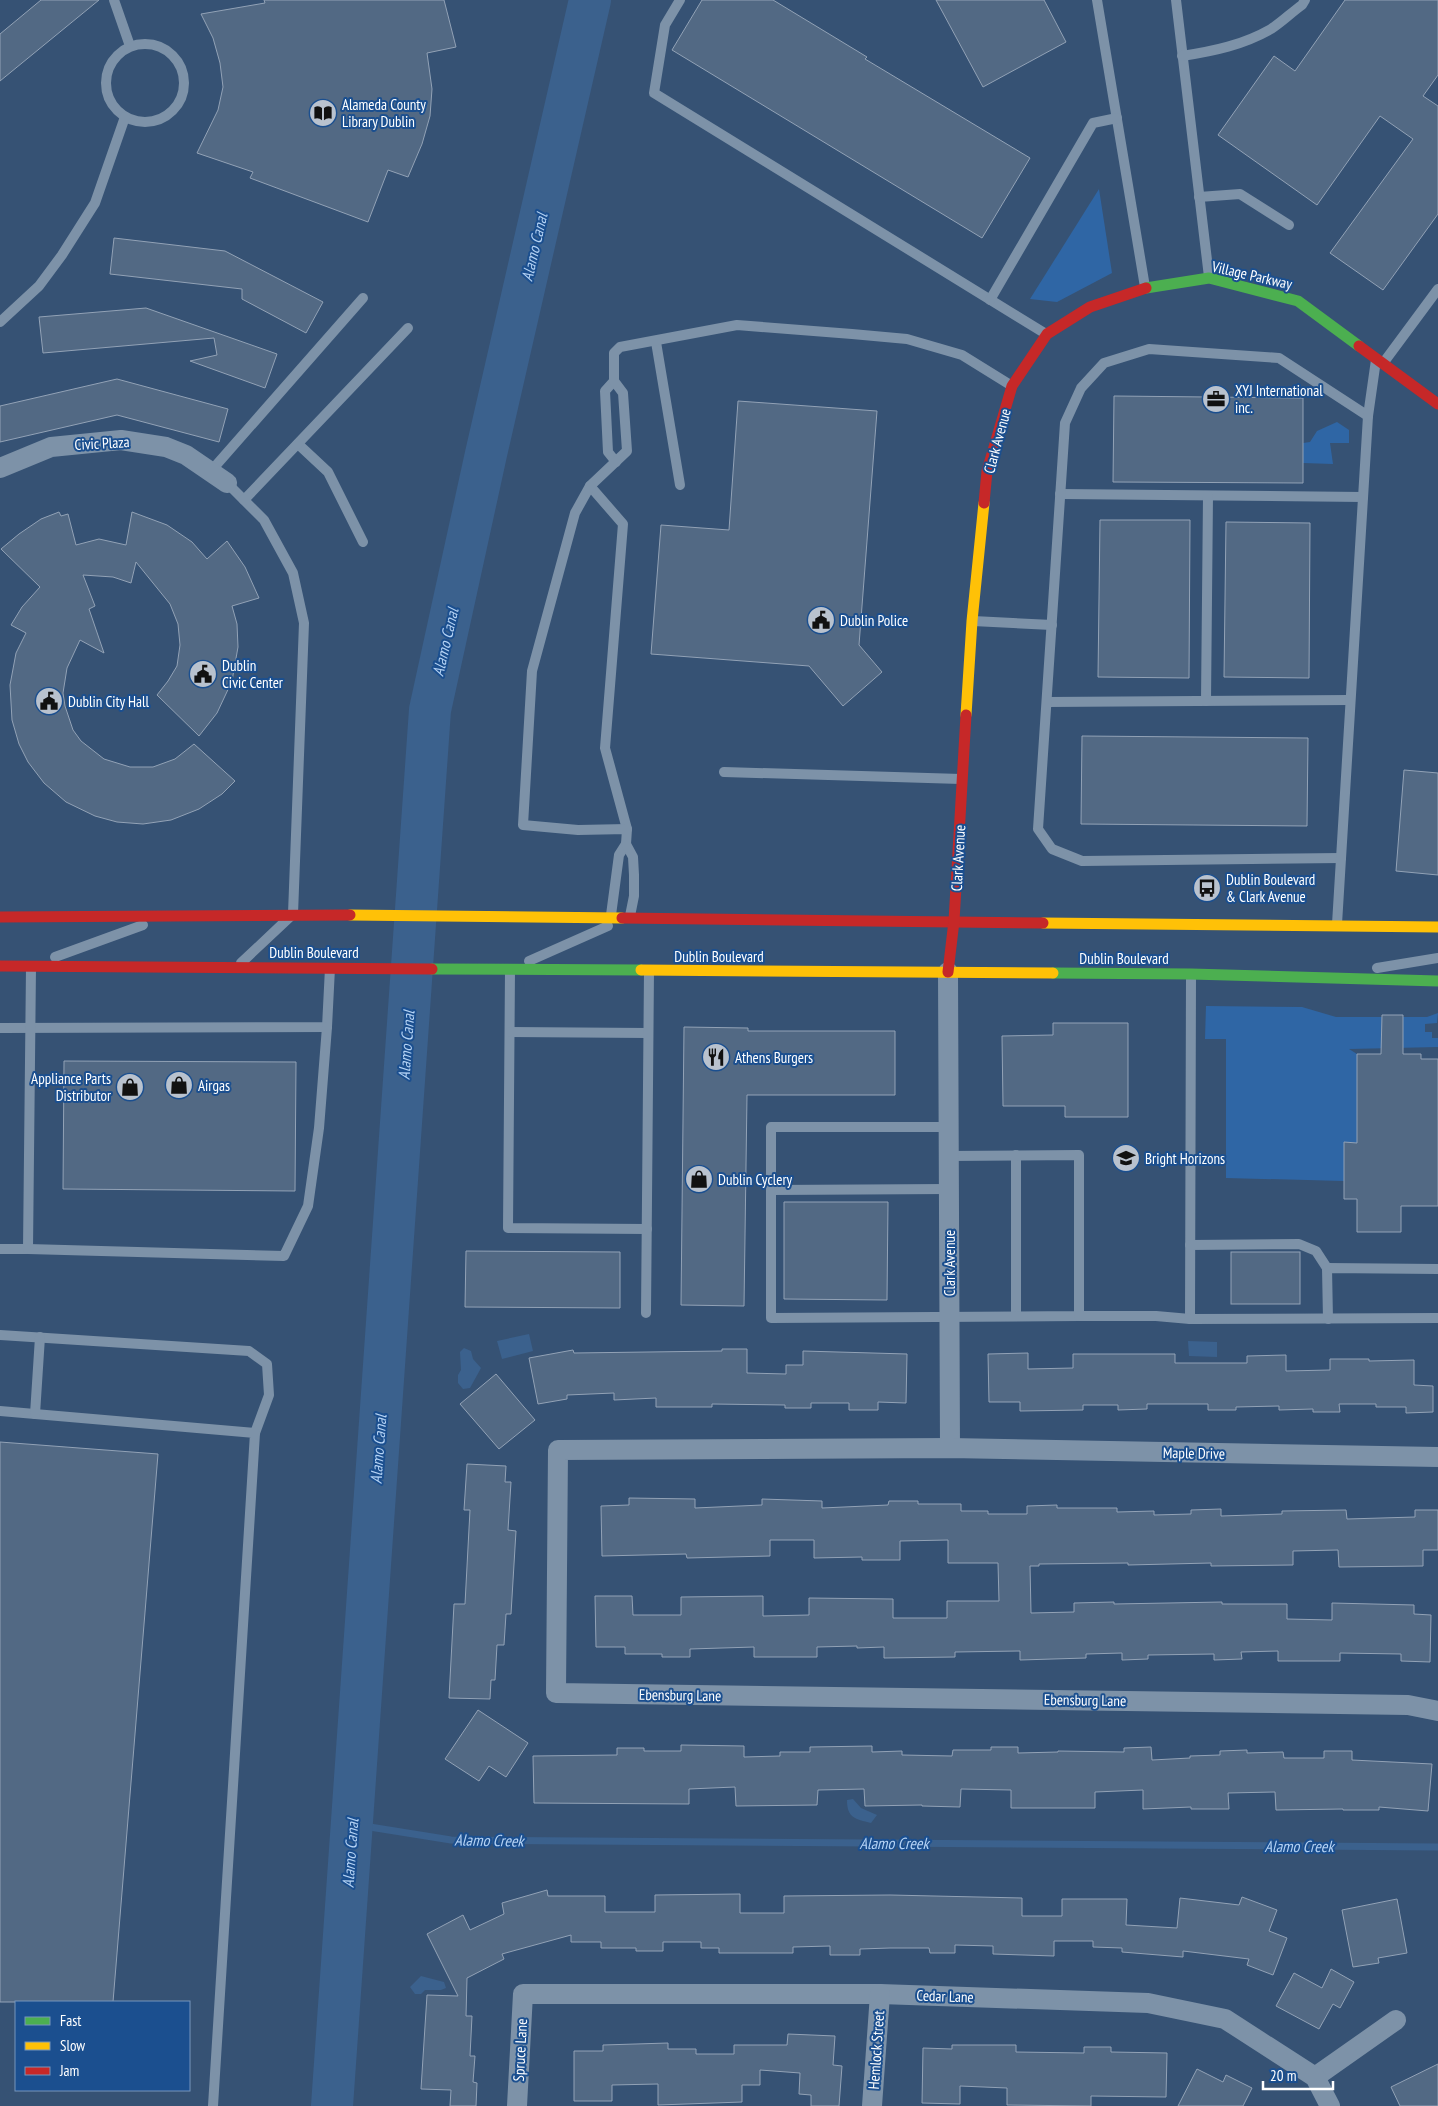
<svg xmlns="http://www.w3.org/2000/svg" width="1438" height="2106" viewBox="0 0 1438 2106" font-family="'PT Sans Narrow',sans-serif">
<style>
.green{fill:#2f66a5}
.water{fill:#3b618d}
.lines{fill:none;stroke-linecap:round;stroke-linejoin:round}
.stream{stroke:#3b618d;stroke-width:7}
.river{stroke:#3b618d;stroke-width:42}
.building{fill:#526984;stroke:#92a2b6}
.lane{stroke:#7d92a8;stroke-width:10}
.street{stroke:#7d92a8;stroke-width:20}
.fast{stroke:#4caf50;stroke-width:11}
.slow{stroke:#ffc107;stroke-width:11}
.jam{stroke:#c62828;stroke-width:11}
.labels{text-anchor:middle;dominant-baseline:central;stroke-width:4;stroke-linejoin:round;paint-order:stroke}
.poi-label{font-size:15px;fill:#fff;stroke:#1b4f8f;text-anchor:start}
.street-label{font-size:15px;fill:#fff;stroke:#1b4f8f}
.water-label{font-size:16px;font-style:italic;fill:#b5d3f5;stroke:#1b4f8f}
</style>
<rect width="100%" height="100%" fill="#365274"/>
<!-- green -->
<g class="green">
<polygon points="1099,189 1112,273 1057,302 1030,299"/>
<polygon points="1337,422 1349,430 1349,443 1330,443 1333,464 1303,463 1303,443 1310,442 1317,431"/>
<polygon points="1206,1006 1302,1007 1336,1017 1427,1017 1438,1013 1437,1023 1425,1024 1425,1032 1432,1032 1432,1038 1438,1038 1438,1047 1349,1049 1357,1054 1357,1143 1344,1143 1344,1181 1226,1178 1226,1039 1205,1039"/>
</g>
<!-- water -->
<g class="water">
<polygon points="529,1334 533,1351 502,1359 497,1341"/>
<polygon points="1188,1341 1217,1342 1217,1357 1189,1356"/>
<polygon points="464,1348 471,1351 473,1359 481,1368 470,1388 463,1389 458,1383 458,1375 461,1370 460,1352"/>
<path d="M853,1799L861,1808L877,1815L871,1823C855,1819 847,1818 847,1800Z"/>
<polygon points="421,1976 444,1982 446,1988 441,1990 425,1990 421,1994 415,1994 410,1987"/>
</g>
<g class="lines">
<!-- stream -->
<polyline class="stream" points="351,1824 451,1840 1438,1847"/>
<!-- river -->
<polyline class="river" points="332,2106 430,710 486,454 590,0"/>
</g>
<!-- building -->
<g class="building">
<polygon points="41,0 99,0 0,81 0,34"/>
<polygon points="264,0 444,0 456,47 427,53 432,89 430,116 422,144 408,177 388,170 368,222 250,178 253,172 197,153 218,110 223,87 220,63 213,38 201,14 265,3"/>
<polygon points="702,0 773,0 867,57 865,59 1030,158 982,238 672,50"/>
<polygon points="936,0 1044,0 1066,42 983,87"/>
<polygon points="1345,0 1438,0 1438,75 1423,96 1438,106 1438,214 1383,290 1330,253 1413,139 1380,116 1317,205 1218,135 1274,56 1295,71"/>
<polygon points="114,238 225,251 323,302 306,333 242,299 242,289 110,274"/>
<polygon points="146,308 277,354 265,388 190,361 217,355 214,338 43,353 39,317"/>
<polygon points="117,379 228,409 219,442 117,415 0,442 0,406"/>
<polygon points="1114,396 1303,398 1303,483 1113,482"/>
<polygon points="738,401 877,411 859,645 882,672 843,706 809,666 651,654 661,525 729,530"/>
<polygon points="59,512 61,516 68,514 76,545 99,539 126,545 132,512 167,525 192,542 207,559 227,541 245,567 259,598 232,606 237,624 238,647 232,681 217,713 199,736 157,695 168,681 177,666 180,645 178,624 170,604 136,562 131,583 113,577 83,575 95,606 89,609 104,653 80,640 67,668 63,693 65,706 73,730 81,741 104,759 130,767 153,767 175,759 194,744 235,781 222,794 199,809 171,820 143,824 117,822 95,816 66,802 44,783 28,762 19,744 12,720 10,685 16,653 26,633 11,625 22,607 40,587 1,549 19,534 41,519"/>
<polygon points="1100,520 1190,520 1189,678 1098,677"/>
<polygon points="1226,522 1310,523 1309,678 1224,677"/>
<polygon points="1082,736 1308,738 1307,826 1081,824"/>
<polygon points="1404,770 1438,773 1438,875 1396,871"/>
<polygon points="1382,1015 1403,1015 1403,1054 1421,1054 1421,1059 1438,1059 1438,1206 1401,1206 1401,1232 1357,1232 1357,1199 1344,1199 1344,1142 1357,1143 1357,1054 1381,1054"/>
<polygon points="1053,1023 1128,1023 1128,1117 1065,1117 1065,1106 1003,1106 1002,1036 1053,1035"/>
<polygon points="684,1027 748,1028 748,1031 895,1031 895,1095 747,1095 744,1306 681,1305"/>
<polygon points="64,1061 296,1062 295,1191 63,1189"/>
<polygon points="784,1202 888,1202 887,1300 784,1299"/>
<polygon points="466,1251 620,1252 620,1308 465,1307"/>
<rect x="1231" y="1252" width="69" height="52"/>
<polygon points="722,1349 747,1349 747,1373 786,1374 786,1365 803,1365 803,1351 907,1354 906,1403 878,1402 878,1410 849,1410 849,1403 811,1403 811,1408 785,1408 785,1405 712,1404 712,1407 656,1407 656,1398 614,1400 614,1393 567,1395 567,1399 538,1404 529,1358 573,1350 574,1353 722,1351"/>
<polygon points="1028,1353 1028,1369 1073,1368 1073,1354 1175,1354 1175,1363 1247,1363 1247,1356 1286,1355 1286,1371 1330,1370 1330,1359 1369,1359 1369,1361 1414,1360 1414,1385 1433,1386 1433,1412 1406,1413 1406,1407 1376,1407 1376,1404 1339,1404 1340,1412 1313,1412 1313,1409 1279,1410 1279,1406 1236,1407 1236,1410 1208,1410 1208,1404 1147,1404 1147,1409 1118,1410 1118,1405 1083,1405 1083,1410 1020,1411 1020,1402 989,1402 988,1354"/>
<polygon points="496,1374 535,1420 499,1449 460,1404"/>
<polygon points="0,1442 158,1454 113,2002 0,2002"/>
<polygon points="467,1464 506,1466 505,1482 511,1482 508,1530 516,1531 511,1614 506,1614 504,1645 497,1645 495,1680 491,1680 490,1699 449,1698 454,1604 465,1604 470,1510 464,1510"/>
<polygon points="629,1498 695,1499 695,1508 762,1505 762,1499 822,1501 822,1508 888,1505 889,1501 918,1501 918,1504 961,1504 961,1511 988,1511 988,1514 1027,1514 1027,1506 1057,1505 1057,1508 1117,1508 1117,1512 1154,1511 1154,1515 1191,1514 1191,1510 1221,1509 1221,1516 1282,1514 1282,1511 1346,1510 1347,1519 1415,1517 1415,1510 1438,1510 1438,1550 1423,1550 1423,1566 1339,1567 1338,1550 1293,1551 1293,1565 1211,1566 1211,1563 1128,1565 1128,1563 1039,1564 1039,1566 1030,1566 1031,1613 1074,1612 1074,1603 1114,1602 1114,1604 1222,1602 1222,1604 1287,1604 1287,1619 1332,1620 1332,1603 1414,1605 1414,1614 1431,1615 1430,1662 1401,1661 1401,1654 1340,1653 1340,1661 1278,1661 1278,1651 1241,1652 1242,1659 1214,1660 1214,1654 1148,1655 1148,1659 1122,1660 1122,1653 1086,1654 1086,1658 1020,1660 1020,1651 955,1652 955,1657 884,1658 884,1647 857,1648 857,1646 817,1647 817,1657 754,1657 754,1647 690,1649 690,1657 662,1657 662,1654 625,1654 625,1647 596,1647 595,1596 632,1596 633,1615 681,1615 681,1597 763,1596 763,1616 809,1615 809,1598 893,1599 893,1618 947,1618 947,1601 999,1601 998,1563 948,1563 948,1540 900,1541 900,1560 862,1560 862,1557 814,1558 814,1540 770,1540 770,1556 687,1558 686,1554 602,1556 601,1506 629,1505"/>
<polygon points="478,1710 528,1743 506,1777 489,1766 479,1781 445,1759"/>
<polygon points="681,1745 744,1746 744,1757 780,1756 780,1752 810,1752 810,1747 872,1746 872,1752 902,1751 902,1755 952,1756 953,1750 991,1750 991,1747 1018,1747 1018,1753 1058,1752 1058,1751 1124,1752 1124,1748 1151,1747 1152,1760 1190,1758 1190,1756 1220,1755 1220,1751 1247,1750 1247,1753 1283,1752 1284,1758 1324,1758 1324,1751 1352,1751 1352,1760 1432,1764 1428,1811 1379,1807 1379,1810 1343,1810 1343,1809 1276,1810 1275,1792 1228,1793 1229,1809 1191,1809 1191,1807 1143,1809 1143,1790 1095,1792 1095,1808 1011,1808 1011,1790 961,1789 960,1807 922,1806 922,1805 865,1806 864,1789 818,1790 817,1805 736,1806 735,1787 689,1789 689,1804 534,1803 533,1756 617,1755 617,1748 644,1748 644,1751 681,1751"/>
<polygon points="547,1890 548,1896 605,1896 605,1912 655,1912 655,1895 740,1894 740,1913 784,1913 784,1896 890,1895 1022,1898 1022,1916 1062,1916 1062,1899 1127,1899 1126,1925 1177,1928 1180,1898 1239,1905 1242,1897 1277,1910 1269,1931 1287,1938 1273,1975 1247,1965 1249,1959 1183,1951 1183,1957 1122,1952 1122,1948 1093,1947 1093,1941 1054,1941 1054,1956 993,1954 993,1946 955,1945 955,1953 930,1953 929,1948 890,1948 860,1949 860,1955 830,1955 830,1946 793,1947 793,1953 719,1953 719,1948 701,1948 701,1942 663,1942 663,1951 636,1951 636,1948 601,1948 601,1942 571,1942 571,1935 502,1954 504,1959 467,1978 466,2016 472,2016 470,2056 475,2056 473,2082 477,2083 476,2106 450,2106 451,2090 421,2089 427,1995 458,1996 427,1934 463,1915 470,1930 504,1914 502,1903"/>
<polygon points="1397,1899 1407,1953 1378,1958 1379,1963 1353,1967 1342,1910"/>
<polygon points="1331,1969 1354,1982 1340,2008 1333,2004 1319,2029 1276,2006 1294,1973 1322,1988"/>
<polygon points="788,2034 835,2036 833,2065 842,2066 839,2106 811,2106 811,2095 799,2094 800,2073 760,2070 760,2085 742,2085 742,2102 658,2105 658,2084 612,2085 612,2101 574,2101 574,2051 603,2051 603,2045 668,2043 668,2049 696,2049 696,2054 734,2054 734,2045 787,2045"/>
<polygon points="952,2045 1016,2045 1016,2052 1084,2053 1084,2047 1111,2047 1111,2052 1167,2053 1166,2097 1091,2096 1091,2106 1007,2105 1007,2088 960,2086 960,2104 922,2103 923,2048 952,2049"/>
<polygon points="1438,2064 1438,2106 1400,2106 1391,2087"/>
<polygon points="1197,2069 1223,2082 1226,2075 1252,2088 1243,2106 1178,2106"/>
</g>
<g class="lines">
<!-- lane -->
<g class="lane">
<polyline points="114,0 130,46"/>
<polyline points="680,0 665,25 654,93 1046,334"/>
<polyline points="1097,0 1145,287"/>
<polyline points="1176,0 1209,277"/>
<circle cx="145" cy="83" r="39"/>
<path d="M1182,56C1214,51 1243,45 1271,29C1282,22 1292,12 1302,5L1305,0"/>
<polyline points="1199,197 1240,194 1289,225"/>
<polyline points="990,300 1093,123 1117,118"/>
<polyline points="0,322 39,286 62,255 95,203 125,117"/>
<polyline points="656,342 680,485"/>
<polyline points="1384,362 1438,289"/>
<polyline points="614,381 605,391 608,452 616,462"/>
<polyline points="298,444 328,472 363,542"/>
<polyline points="211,471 363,298"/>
<polyline points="227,483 264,520 293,573 304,623 293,914 241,963"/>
<polyline points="590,486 623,524 605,748 627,829"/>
<polyline points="1060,494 1363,497"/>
<polyline points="244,500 408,328"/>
<polyline points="973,621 1052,625"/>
<polyline points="1206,701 1208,496"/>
<polyline points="1047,702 1350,700"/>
<polyline points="724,772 961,779"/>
<polyline points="1341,858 1082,861 1052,849 1038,829 1065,423 1081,388 1104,363 1149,349 1279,358 1368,416"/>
<polyline points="611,915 619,855 626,844"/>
<polyline points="630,916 634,896 634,875 633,857 626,844 627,829 578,830 523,825 532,671 575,513 590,486 627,451 623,393 614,381 614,353 620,347 737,325 852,334 907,339 962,355 1012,386"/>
<polyline points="1337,924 1368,416 1376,360"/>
<polyline points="55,957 143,925"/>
<polyline points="529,961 608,926"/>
<polyline points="1377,968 1438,958"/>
<polyline points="510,970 508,1228 647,1229"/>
<polyline points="1191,975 1190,1319 1438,1318"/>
<polyline points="0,1028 327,1027 330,968"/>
<polyline points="510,1032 648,1033"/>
<polyline points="949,1127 771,1127 771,1190 949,1189"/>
<polyline points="1016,1155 1016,1316"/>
<polyline points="771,1190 771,1318 1079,1316 1079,1155 949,1156"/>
<polyline points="1190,1245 1299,1244 1316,1251 1327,1268"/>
<polyline points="0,1249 28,1249 31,967"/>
<polyline points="28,1249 284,1256 308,1206 319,1128 327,1027"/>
<polyline points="646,1313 649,971"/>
<polyline points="1079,1316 1156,1316 1190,1319"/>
<polyline points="1328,1319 1327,1268 1438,1269"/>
<polyline points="0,1335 249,1351 267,1364 269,1395 255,1433"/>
<polyline points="0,1411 255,1433 213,2106"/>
<polyline points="35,1414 40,1337"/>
</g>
<!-- street -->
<g class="street">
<polyline points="0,468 51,447 121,440 166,447 186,455 227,483"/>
<polyline points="948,972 950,1448"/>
<polyline points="1438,1457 950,1448 558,1450 556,1693 1408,1705 1438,1711"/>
<polyline points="1315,2077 1396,2020"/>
<polyline points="517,2106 523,1994 880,1994 1148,2003 1225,2019 1315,2077 1330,2106"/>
<polyline points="872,2106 880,1994"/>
</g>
<!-- fast -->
<g class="fast">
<polyline points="1146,288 1209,278 1298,301 1359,346"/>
<polyline points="432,969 641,970"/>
<polyline points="1053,973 1191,974 1438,981"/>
</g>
<!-- slow -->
<g class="slow">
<polyline points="966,715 972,621 984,503"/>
<polyline points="350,915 622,918"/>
<polyline points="1043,923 1438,927"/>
<polyline points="641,970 1053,973"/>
</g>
<!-- jam -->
<g class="jam">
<polyline points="1359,346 1438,404"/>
<polyline points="984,503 987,471 1012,386 1047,334 1090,307 1146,288"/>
<polyline points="0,917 350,915"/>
<polyline points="622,918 1043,923"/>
<polyline points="0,966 432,969"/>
<polyline points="948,972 954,921 966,715"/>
</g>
</g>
<!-- icons -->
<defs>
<g id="library-disc" transform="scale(1.4375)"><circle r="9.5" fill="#b9c2ce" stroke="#1b4f8f"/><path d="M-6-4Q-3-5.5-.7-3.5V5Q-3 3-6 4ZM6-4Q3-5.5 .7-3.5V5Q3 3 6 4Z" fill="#111"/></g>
<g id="office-disc" transform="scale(1.4375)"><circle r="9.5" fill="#b9c2ce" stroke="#1b4f8f"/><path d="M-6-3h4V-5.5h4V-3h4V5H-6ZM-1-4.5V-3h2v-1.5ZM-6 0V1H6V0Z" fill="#111"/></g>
<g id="civic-disc" transform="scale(1.4375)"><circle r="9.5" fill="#b9c2ce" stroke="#1b4f8f"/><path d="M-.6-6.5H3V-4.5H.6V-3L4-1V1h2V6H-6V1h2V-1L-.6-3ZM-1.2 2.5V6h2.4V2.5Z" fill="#111"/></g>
<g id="bus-disc" transform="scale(1.4375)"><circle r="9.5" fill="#b9c2ce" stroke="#1b4f8f"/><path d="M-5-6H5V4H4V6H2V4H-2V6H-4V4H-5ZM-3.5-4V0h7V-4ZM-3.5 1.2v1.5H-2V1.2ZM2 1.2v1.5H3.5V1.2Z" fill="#111"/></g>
<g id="restaurant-disc" transform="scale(1.4375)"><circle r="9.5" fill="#b9c2ce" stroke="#1b4f8f"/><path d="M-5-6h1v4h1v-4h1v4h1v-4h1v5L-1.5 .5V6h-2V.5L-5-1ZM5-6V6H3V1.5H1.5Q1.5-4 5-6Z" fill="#111"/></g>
<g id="shop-disc" transform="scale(1.4375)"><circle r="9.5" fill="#b9c2ce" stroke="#1b4f8f"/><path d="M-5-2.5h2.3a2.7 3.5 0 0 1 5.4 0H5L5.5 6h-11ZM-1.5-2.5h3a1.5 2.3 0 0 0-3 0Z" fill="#111"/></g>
<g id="school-disc" transform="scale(1.4375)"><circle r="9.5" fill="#b9c2ce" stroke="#1b4f8f"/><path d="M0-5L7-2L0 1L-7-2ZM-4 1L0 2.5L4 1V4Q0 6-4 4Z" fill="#111"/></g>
</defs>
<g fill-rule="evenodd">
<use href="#library-disc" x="323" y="113"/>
<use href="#office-disc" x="1216" y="399"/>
<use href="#civic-disc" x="821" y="620"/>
<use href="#civic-disc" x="203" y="674"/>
<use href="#civic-disc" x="49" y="701"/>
<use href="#bus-disc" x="1207" y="888"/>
<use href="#restaurant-disc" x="716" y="1057"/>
<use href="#shop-disc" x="179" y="1085"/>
<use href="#shop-disc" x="130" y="1087"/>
<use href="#school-disc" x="1126" y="1158"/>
<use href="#shop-disc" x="699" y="1179"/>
</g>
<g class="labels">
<!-- poi labels -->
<g class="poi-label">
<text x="342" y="104">Alameda County<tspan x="342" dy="17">Library Dublin</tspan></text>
<text x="1235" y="390">XYJ International<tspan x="1235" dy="17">inc.</tspan></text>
<text x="840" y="620">Dublin Police</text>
<text x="222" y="665">Dublin<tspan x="222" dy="17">Civic Center</tspan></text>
<text x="68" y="701">Dublin City Hall</text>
<text x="1226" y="879">Dublin Boulevard<tspan x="1226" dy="17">&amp; Clark Avenue</tspan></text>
<text x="735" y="1057">Athens Burgers</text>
<text x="111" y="1078" text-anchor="end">Appliance Parts<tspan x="111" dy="17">Distributor</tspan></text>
<text x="198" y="1085">Airgas</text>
<text x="1145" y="1158">Bright Horizons</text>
<text x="718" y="1179">Dublin Cyclery</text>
</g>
<!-- street labels -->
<g class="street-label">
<text transform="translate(1252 275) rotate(13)">Village Parkway</text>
<text transform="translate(997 441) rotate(-75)">Clark Avenue</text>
<text transform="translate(102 443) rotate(-3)">Civic Plaza</text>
<text transform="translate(958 858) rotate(-87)">Clark Avenue</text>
<text x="314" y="952">Dublin Boulevard</text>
<text x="719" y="956">Dublin Boulevard</text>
<text x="1124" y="958">Dublin Boulevard</text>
<text transform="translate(949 1263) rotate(-90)">Clark Avenue</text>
<text transform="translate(1194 1453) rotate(1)">Maple Drive</text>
<text transform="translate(680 1695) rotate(1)">Ebensburg Lane</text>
<text transform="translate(1085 1700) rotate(1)">Ebensburg Lane</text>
<text transform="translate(945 1996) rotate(2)">Cedar Lane</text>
<text transform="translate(520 2050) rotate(-87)">Spruce Lane</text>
<text transform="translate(876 2050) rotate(-86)">Hemlock Street</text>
</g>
<!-- water labels -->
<g class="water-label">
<text transform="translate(534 247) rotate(-77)">Alamo Canal</text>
<text transform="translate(445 642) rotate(-77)">Alamo Canal</text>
<text transform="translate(406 1045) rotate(-86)">Alamo Canal</text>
<text transform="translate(378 1449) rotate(-86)">Alamo Canal</text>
<text transform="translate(489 1840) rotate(1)">Alamo Creek</text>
<text x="894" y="1843">Alamo Creek</text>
<text x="1299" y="1846">Alamo Creek</text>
<text transform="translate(350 1853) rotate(-86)">Alamo Canal</text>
</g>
</g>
<!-- legend -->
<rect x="15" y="2001" width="175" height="90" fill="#1b4f8f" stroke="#7695bc"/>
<rect x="25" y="2017" width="25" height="8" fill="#4caf50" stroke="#7695bc"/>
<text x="60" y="2026" font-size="15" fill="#ffffff">Fast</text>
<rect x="25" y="2042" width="25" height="8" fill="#ffc107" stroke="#7695bc"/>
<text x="60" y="2051" font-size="15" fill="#ffffff">Slow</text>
<rect x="25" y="2067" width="25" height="8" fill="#c62828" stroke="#7695bc"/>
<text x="60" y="2076" font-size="15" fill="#ffffff">Jam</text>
<!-- scale -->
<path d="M1263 2081v8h70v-8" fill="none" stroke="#ffffff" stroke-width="2.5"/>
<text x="1270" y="2081" font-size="15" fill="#ffffff" stroke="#1b4f8f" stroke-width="4" paint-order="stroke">20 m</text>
</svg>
